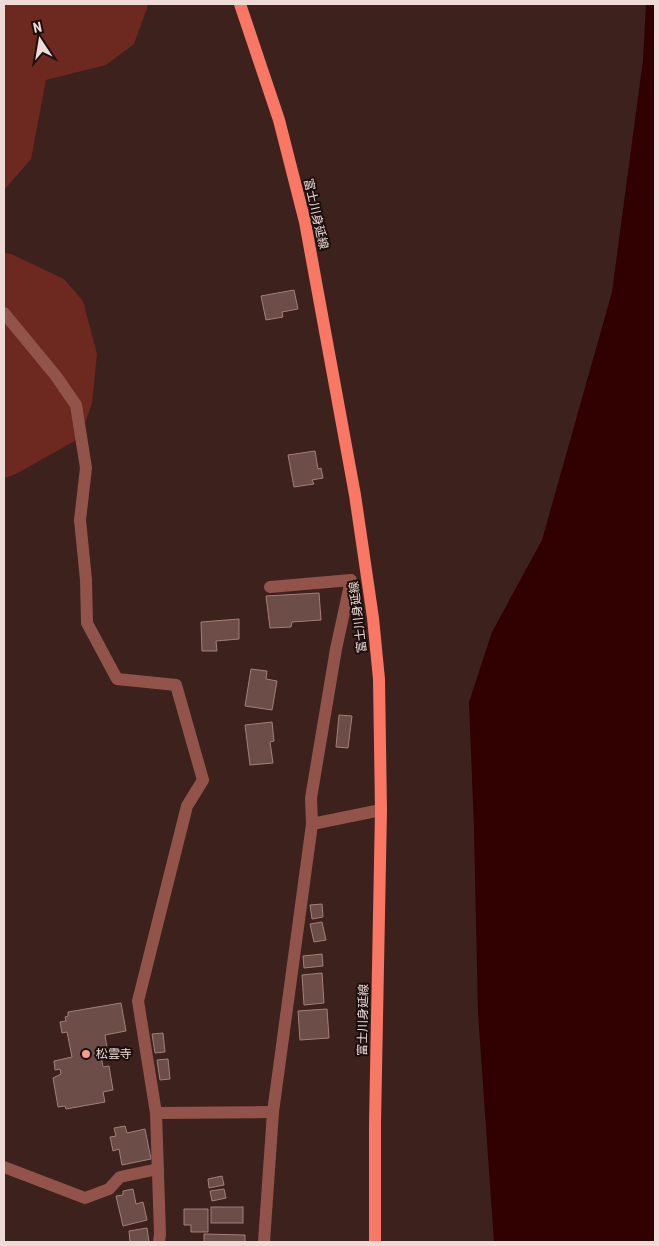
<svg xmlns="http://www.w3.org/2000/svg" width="659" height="1246" viewBox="0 0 659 1246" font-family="'Roboto Condensed','Noto Sans JP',sans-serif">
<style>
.green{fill:#6d281f}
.water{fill:#300100}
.building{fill:#6d4d47;stroke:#a38079}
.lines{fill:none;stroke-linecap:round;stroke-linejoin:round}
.minor{stroke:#92534a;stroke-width:12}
.tertiary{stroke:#92534a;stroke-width:12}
.primary{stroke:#f87865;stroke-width:12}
.poi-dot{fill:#f59d8e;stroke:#1b0f0d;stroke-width:2}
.labels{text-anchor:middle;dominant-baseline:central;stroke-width:4;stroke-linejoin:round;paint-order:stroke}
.street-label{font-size:12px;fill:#eedad6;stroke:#1b0f0d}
.poi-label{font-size:12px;fill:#eedad6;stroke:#1b0f0d;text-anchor:start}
</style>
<rect width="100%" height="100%" fill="#3d211c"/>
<!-- green -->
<g class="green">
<polygon points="4,4 147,4 147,8 134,44 106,65 46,80 31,159 4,190"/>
<polygon points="4,253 11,254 64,279 83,301 97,354 92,403 80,438 16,474 4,478"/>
</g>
<!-- water -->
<polygon class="water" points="646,4 655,4 655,1242 494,1242 478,1013 474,829 469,702 492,632 542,540 612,292 643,60"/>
<!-- building -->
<g class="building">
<polygon points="294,290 298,309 282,312 283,317 266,320 261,296"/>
<polygon points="315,451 318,469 321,468 323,478 312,480 314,484 294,487 288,455"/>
<polygon points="319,593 321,620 292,622 291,627 270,628 266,596"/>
<polygon points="239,619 239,639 216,641 217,651 202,651 201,622"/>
<polygon points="251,669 267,671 266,679 277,681 272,710 245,706"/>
<polygon points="339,715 352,716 348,748 336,747"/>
<polygon points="272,722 274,741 270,742 273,763 250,765 245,725"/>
<polygon points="322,904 323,917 312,919 310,905"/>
<polygon points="322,922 326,940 314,942 310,924"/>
<polygon points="322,954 323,966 304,968 303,956"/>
<polygon points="322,973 324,1003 304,1005 302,975"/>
<polygon points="121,1003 126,1031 105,1035 107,1048 100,1050 103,1067 109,1066 113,1090 103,1092 105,1102 66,1109 65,1106 58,1107 53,1078 61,1074 60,1069 55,1070 54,1061 72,1057 67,1032 62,1033 60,1022 66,1021 65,1017 68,1016 68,1012"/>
<polygon points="327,1009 329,1038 300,1040 298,1011"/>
<polygon points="163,1033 165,1052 155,1053 152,1034"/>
<polygon points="168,1059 170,1079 160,1080 157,1060"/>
<polygon points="125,1126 127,1133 145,1129 151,1159 122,1165 119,1149 113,1151 110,1137 116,1136 114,1128"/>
<polygon points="222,1176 224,1185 209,1188 208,1179"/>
<polygon points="133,1189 136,1204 143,1202 147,1220 123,1226 116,1196 123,1195 123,1191"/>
<polygon points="224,1189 226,1198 212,1201 210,1191"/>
<rect x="211" y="1207" width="32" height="16"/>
<polygon points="184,1209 208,1209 208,1232 191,1232 191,1225 184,1225"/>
<polygon points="147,1228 149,1242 130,1242 129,1231"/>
<polygon points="204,1234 245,1235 245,1242 204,1242"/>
</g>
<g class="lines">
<!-- minor -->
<g class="minor">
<polyline points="4,313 56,376 76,405 86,468 80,520 86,580 87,623 117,679 176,685 203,780 187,806 138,1001 156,1113 273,1112"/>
<polyline points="270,587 351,580 336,649 311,798 312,824"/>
<polyline points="156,1113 160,1234 159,1242"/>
<polyline points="4,1167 85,1198 109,1189 120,1177 158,1169"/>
</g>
<!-- tertiary -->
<polyline class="tertiary" points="264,1242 273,1112 312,824 381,810"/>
<!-- primary -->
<polyline class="primary" points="240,4 279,120 305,222 355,495 373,618 379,679 381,810 375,1124 375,1242"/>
</g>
<!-- markers -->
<circle class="poi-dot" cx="86" cy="1054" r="5"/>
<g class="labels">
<!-- street labels -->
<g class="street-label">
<text transform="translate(316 214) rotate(77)">富士川身延線</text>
<text transform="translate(358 617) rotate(-97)">富士川身延線</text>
<text transform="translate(363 1020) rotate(-89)">富士川身延線</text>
</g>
<!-- poi labels -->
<g class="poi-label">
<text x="96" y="1054">松雲寺</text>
</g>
</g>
<!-- border -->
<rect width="659" height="1246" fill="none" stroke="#eedad6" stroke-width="10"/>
<!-- north arrow -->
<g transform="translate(40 40) rotate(348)" stroke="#1b0f0d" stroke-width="4" paint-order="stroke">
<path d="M0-4L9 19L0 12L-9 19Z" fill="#eedad6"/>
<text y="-8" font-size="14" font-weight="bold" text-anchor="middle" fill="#eedad6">N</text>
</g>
</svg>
